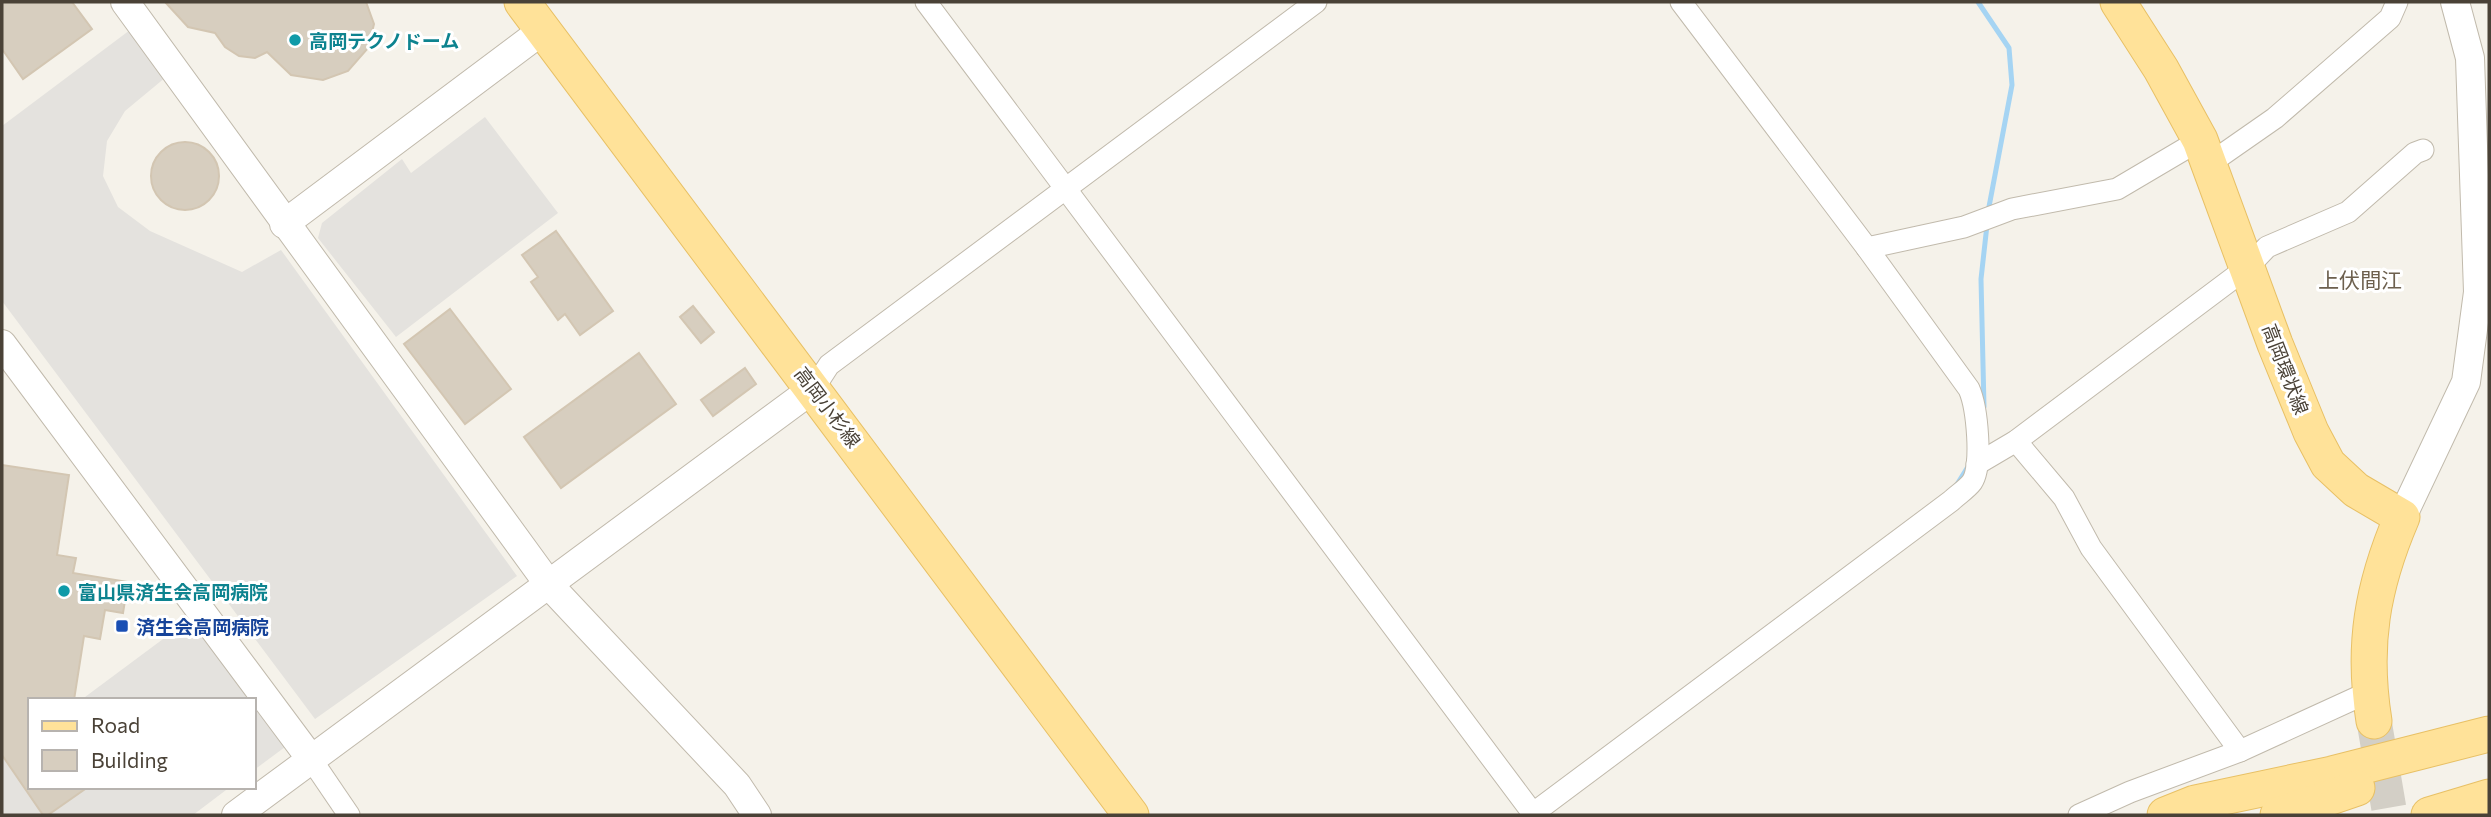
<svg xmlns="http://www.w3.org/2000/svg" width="2491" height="817" viewBox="0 0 2491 817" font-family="Commissioner,'Noto Sans JP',sans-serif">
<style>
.parking{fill:#e4e2de}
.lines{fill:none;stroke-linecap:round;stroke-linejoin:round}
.stream{stroke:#a5d4f3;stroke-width:5}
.building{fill:#d7cebf;stroke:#d3c6b2;stroke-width:2}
.primary-tunnel{stroke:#d3cfc6;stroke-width:35;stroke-dasharray:35 18;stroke-linecap:butt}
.minor-casing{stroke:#c1baac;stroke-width:23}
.tertiary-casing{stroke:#c1baac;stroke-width:30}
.primary-casing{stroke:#e8c065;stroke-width:37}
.minor{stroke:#fff;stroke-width:21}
.tertiary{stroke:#fff;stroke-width:28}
.primary{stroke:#ffe299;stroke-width:35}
.culture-dot{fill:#0f9aa8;stroke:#fff;stroke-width:2.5}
.transit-dot{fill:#1a4fb4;stroke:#fff;stroke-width:2.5}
.labels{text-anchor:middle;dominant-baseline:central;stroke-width:6;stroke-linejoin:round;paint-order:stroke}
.culture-label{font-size:19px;font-weight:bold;fill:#0d838f;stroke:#fff;text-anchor:start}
.street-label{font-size:19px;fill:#4a4237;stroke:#fff}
.transit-label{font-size:19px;font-weight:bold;fill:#164399;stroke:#fff;text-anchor:start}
.neighbourhood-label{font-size:21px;fill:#6d604e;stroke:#fff}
</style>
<rect width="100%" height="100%" fill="#f5f2ea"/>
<!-- parking -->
<g class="parking">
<polygon points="130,30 166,77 125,111 107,141 103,176 118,207 150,231 242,272 281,250 517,576 315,719 2,301 2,126"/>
<polygon points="485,117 558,213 396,337 318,238 322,223 402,159 411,173"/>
<polygon points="190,619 250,700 81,700"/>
<polygon points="254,704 285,747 254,770"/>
<polygon points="30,738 30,787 230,787 193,815 2,815 2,759"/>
</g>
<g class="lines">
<!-- stream -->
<g class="stream">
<polyline points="1978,2 2009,48 2012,85 1988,212"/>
<polyline points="1984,407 1981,279 1987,225"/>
<polyline points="1956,486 1969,465"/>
</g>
</g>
<!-- building -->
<g class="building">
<polygon points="2,2 72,2 92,29 23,79 2,49"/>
<polygon points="165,2 366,2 374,24 368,48 348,71 323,80 291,75 267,52 255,58 239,56 225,47 215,33 188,27"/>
<circle cx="185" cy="176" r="34"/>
<polygon points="556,231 613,311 580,335 565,314 558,320 531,282 538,277 522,255"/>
<polygon points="693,306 714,332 701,343 680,317"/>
<polygon points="450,309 511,389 465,424 404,344"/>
<polygon points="639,353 676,404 561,488 524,437"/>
<polygon points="745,368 756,384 713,416 701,400"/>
<polygon points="2,465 69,475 57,555 76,558 73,573 128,582 123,613 105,610 100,639 84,636 74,700 30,700 30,787 88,787 48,815 43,815 2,755"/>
</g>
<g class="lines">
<!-- primary-tunnel -->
<polyline class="primary-tunnel" points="2374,721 2390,815"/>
<!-- minor casing -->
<g class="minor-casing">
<g id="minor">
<polyline points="926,2 1534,815"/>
<polyline points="2209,164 2275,118 2390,18 2397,2"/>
<polyline points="1867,248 1964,227 2012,209 2117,189 2200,140"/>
<polyline points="814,388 829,365 1316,2"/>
<polyline points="2016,441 2064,498 2091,548 2240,751"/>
<polyline points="1977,464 2016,441 2248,267 2267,247 2348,212 2415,153 2423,150"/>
<polyline points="311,759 349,815"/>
<path d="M1531,815L1951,501C1957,495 1967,489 1972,482C1983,466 1977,407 1969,389L1867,248L1681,2"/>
<polyline points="2079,815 2130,792 2240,751 2369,692"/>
</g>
</g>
<!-- tertiary casing -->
<g class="tertiary-casing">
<g id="tertiary">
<polyline points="125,2 550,586 737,785 757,815"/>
<polyline points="284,224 543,30"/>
<polyline points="2,344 311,759"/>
<polyline points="2402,517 2466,382 2478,292 2470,58 2455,2"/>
<polyline points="236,815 814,388"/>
</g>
</g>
<!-- primary casing -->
<g class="primary-casing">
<g id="primary">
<polyline points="522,2 1131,815"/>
<path d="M2118,2L2161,69L2200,140L2275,344L2311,432L2328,464L2356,490L2402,517C2372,587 2362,646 2374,721"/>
<polyline points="2165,815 2195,803 2332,774 2489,734"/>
<polyline points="2278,815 2357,788"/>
<polyline points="2429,815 2489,797"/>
</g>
</g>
<!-- minor -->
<use href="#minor" class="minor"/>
<!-- tertiary -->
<use href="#tertiary" class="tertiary"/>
<!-- primary -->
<use href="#primary" class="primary"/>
</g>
<!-- markers -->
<g class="culture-dot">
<circle cx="295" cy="40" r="7"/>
<circle cx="64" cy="591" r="7"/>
</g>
<rect class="transit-dot" x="115" y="619" width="14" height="14" rx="3.5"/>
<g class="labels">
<!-- culture labels -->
<g class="culture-label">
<text x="309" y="40">高岡テクノドーム</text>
<text x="78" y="591">富山県済生会高岡病院</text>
</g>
<!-- street labels -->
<g class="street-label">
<text transform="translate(2286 369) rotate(69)">高岡環状線</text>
<text transform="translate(828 407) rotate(53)">高岡小杉線</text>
</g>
<!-- transit labels -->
<g class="transit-label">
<text x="136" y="626">済生会高岡病院</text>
</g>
<!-- neighbourhood labels -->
<g class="neighbourhood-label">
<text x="2360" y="279">上伏間江</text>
</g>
</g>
<!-- border -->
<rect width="2491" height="817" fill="none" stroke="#4a4237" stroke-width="7"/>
<!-- legend -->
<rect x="28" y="698" width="228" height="91" fill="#ffffff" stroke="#b7b3af" stroke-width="2"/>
<rect x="42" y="721" width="35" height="10" fill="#ffe299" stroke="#b7b3af" stroke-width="2"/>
<text x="91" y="733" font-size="21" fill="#4a4237">Road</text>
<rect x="42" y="750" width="35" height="21" fill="#d7cebf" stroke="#b7b3af" stroke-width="2"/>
<text x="91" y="768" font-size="21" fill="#4a4237">Building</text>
</svg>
